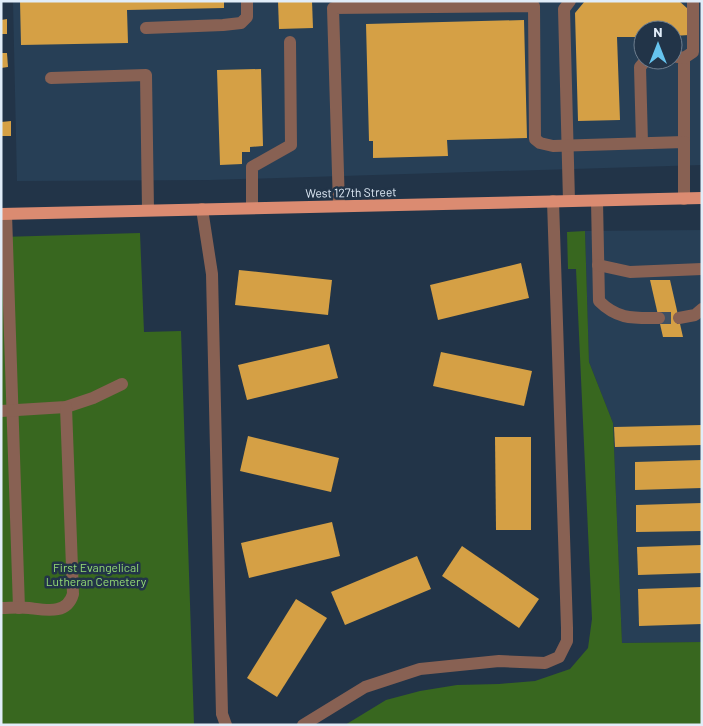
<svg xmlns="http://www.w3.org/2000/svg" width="703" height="726" viewBox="0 0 703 726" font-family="Barlow,sans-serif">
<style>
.built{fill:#273f56;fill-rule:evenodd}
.green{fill:#38671f}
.building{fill:#d5a045}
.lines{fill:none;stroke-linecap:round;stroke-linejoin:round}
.minor-tunnel{stroke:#3f5063;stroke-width:12;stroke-dasharray:12 6;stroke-linecap:butt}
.minor{stroke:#886153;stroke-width:12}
.major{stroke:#db8b71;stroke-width:12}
.labels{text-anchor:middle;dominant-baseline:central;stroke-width:5;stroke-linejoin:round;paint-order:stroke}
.street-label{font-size:12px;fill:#e1edf9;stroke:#223448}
.park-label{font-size:12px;fill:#96dd75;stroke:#223448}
</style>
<rect width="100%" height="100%" fill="#223448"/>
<!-- built -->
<g class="built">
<path d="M13,1H702V165L210,180L17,181ZM643,30H673V60H643Z"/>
<polygon points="702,230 702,642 622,643 613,423 589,362 585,231"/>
</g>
<!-- green -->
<g class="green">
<polygon points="585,231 589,362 613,423 622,643 702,642 702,725 345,725 386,700 420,691 457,685 499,684 535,681 570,669 588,648 592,619 576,269 568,269 567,232"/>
<polygon points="140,233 144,332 181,331 194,725 1,725 1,237"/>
</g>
<!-- building -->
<g class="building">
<polygon points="20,1 224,1 224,8 127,10 128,43 21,45"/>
<polygon points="278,1 312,1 313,28 279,29"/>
<polygon points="585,1 679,1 688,9 689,35 673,36 673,30 643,30 643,37 617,37 620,120 578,121 575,13"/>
<polygon points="7,19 7,34 1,34 1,20"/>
<polygon points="524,20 527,138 447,140 448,156 373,158 373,141 369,141 366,24"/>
<polygon points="1,53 7,53 8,67 1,68"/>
<polygon points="261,69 263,146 250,147 250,152 242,152 242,164 220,165 217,70"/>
<polygon points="11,121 11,136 1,136 1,122"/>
<polygon points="521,263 529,298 438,320 430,285"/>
<polygon points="239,270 332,280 328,315 235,305"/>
<polygon points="650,280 670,280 683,337 663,337"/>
<polygon points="329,344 338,378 247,400 238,365"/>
<polygon points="441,352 532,371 524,406 433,386"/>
<polygon points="702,425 702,445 615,447 614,427"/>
<polygon points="248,436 339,458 331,492 240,471"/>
<polygon points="495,437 531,437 531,530 496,530"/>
<polygon points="702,460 702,488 635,490 635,462"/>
<polygon points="702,503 702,531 636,532 636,505"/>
<polygon points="332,522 340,556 249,578 241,543"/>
<polygon points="702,545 702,573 638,575 637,547"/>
<polygon points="462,546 539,599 519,628 442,576"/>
<polygon points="417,556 431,589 345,625 331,592"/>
<polygon points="702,587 702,624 639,626 638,589"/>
<polygon points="296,599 327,618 277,697 247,678"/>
</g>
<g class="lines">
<!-- minor-tunnel -->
<polyline class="minor-tunnel" points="659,318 679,318"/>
<!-- minor -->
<g class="minor">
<polyline points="146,28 223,25 241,23 247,17 247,1"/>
<polyline points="673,56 684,58 684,142"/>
<polyline points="684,58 693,52 693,1"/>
<polyline points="51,78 146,75 148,210"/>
<polyline points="642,143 640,67 646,60"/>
<polyline points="569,201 564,9 570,1"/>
<path d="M597,201L599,301C618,320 634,318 659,318"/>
<polyline points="339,206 333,8 534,6 535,139 540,143 553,146 684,142 684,199"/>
<polyline points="252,208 252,167 291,145 290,42"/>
<polyline points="202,209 212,274 222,714 226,725"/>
<polyline points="6,214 19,608"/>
<polyline points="598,265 630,272 702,269"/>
<polyline points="679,318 695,315 702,309"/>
<polyline points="1,411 66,407 93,398 122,384"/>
<path d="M1,608C10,608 20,607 29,608C46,610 67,615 73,594L66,407"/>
<polyline points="303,725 365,687 420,669 499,661 545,663 559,657 567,641 567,628 553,201"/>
</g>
<!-- major -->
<polyline class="major" points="1,214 702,198"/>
</g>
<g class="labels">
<!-- street labels -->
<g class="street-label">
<text transform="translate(351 192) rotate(-1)">West 127th Street</text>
</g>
<!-- park labels -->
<g class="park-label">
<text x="96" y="567">First Evangelical<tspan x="96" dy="14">Lutheran Cemetery</tspan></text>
</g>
</g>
<!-- border -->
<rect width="703" height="726" fill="none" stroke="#e1edf9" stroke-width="5"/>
<!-- north arrow -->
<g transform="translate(658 45)"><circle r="24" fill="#223448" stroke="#6e7e8f"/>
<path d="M0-4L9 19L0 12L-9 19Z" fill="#66c4ef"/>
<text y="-8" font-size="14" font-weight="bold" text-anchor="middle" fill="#e1edf9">N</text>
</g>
</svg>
